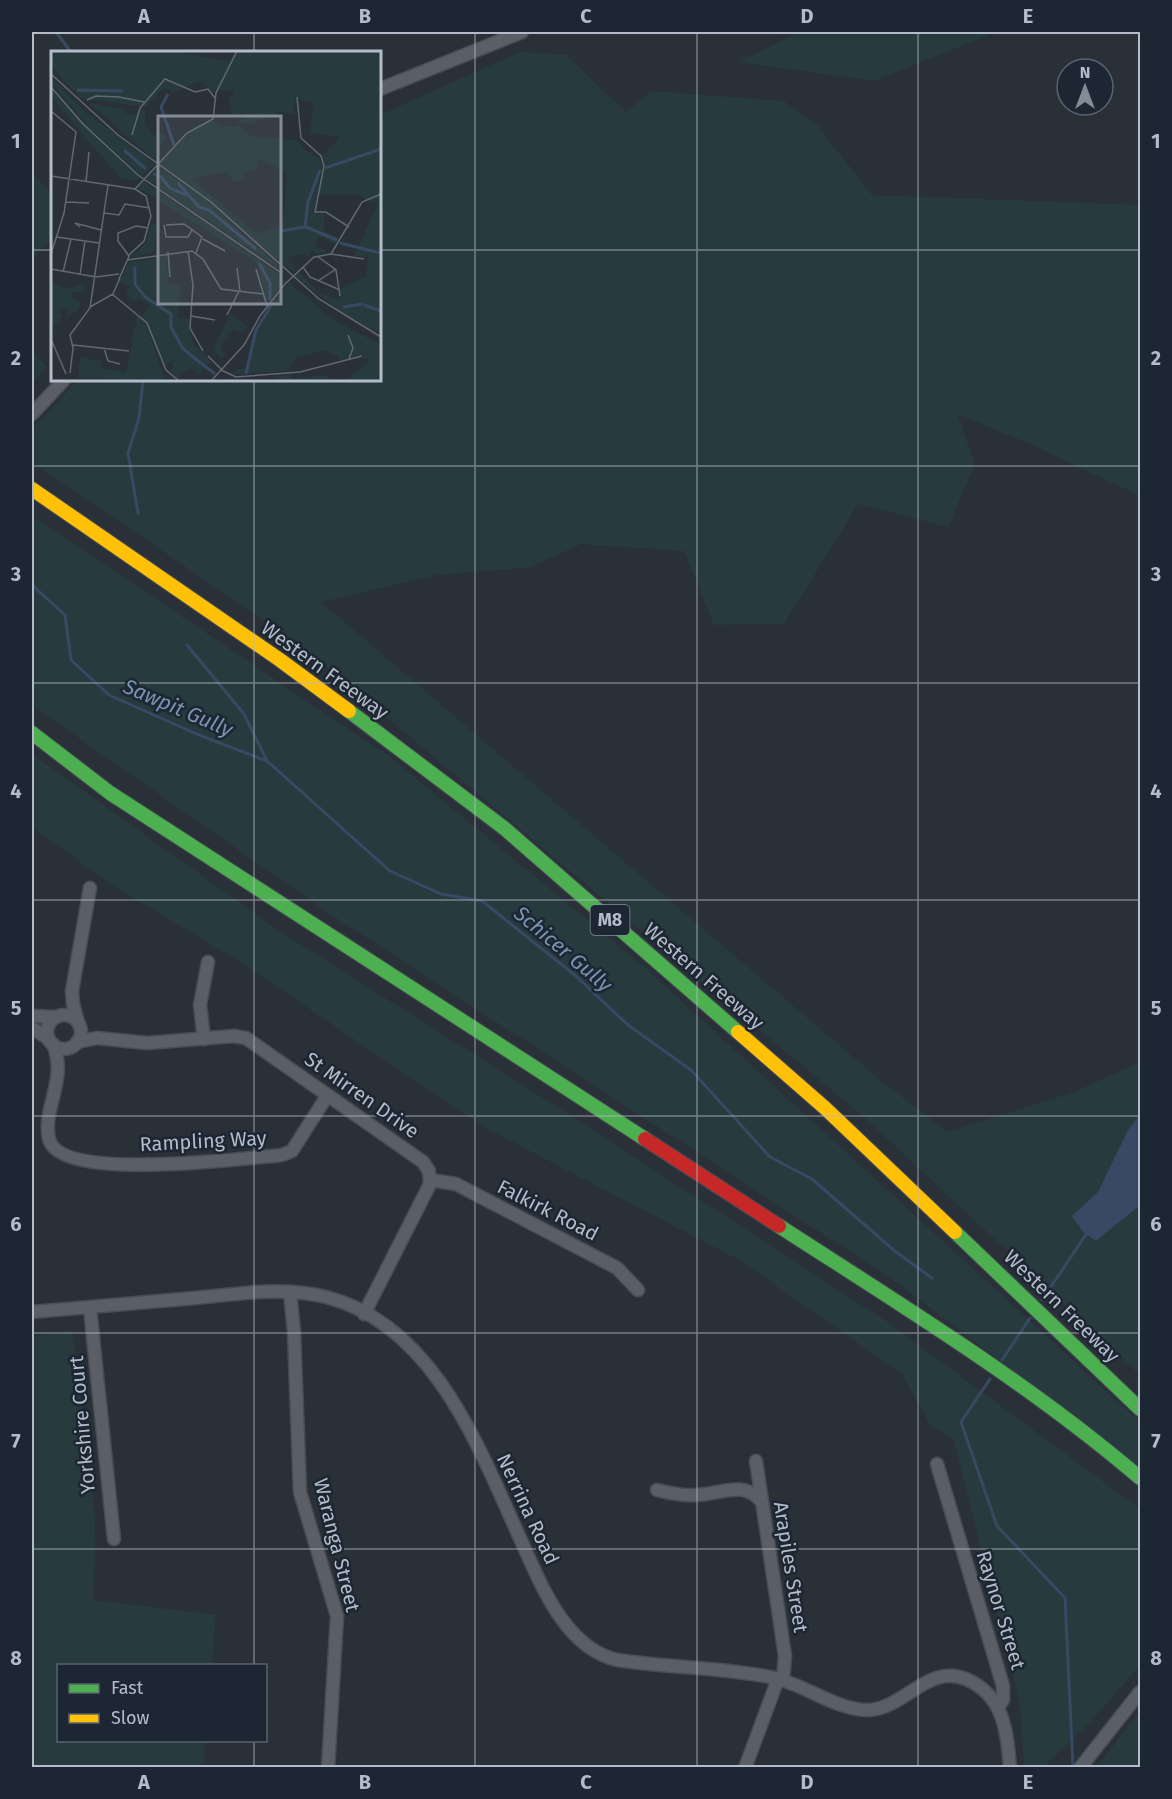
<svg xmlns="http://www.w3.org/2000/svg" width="1172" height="1799" viewBox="0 0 1172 1799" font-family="'Fira Sans',sans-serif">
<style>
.green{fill:#273a3e}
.water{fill:#384963}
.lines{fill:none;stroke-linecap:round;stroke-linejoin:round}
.stream{stroke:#384963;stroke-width:3}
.street-casing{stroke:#484c53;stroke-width:15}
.fast-casing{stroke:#474c53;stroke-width:16}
.slow-casing{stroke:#474c53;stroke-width:16}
.jam-casing{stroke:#474c53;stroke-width:16}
.street{stroke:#5a5e66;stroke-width:12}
.fast{stroke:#4caf50;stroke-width:14}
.slow{stroke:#ffc107;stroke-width:14}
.jam{stroke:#c62828;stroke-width:14}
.grid{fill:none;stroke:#b4bcc9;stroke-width:1.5;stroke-opacity:0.55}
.labels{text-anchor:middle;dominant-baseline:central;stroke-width:5;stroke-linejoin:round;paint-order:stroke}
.shield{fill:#1d2633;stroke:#878f9c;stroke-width:1.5}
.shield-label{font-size:18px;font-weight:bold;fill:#b4bcc9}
.street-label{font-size:20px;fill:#b4bcc9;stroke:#1d2633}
.water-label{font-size:21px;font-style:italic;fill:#7c92b1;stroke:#1d2633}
.inset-river{fill:none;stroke:#384963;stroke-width:3}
.inset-road{fill:none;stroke:#616872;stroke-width:1.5}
.view{fill:#848b96;fill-opacity:0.15;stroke:#848b96;stroke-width:3}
.inset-edge{fill:none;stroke:#b4bcc9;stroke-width:3}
.neatline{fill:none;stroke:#b4bcc9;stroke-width:2}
.grid-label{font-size:20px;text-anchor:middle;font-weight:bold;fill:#b4bcc9}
</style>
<rect width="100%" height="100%" fill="#2a3038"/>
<!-- green -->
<g class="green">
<polygon points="799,32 996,32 874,81 739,62"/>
<polygon points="520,52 566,55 626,112 651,91 784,101 817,125 872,195 1140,205 1140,496 1028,443 957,414 975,464 948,527 858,504 784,624 714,625 684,551 581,544 531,567 437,575 321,602 881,1081 948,1132 1074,1092 1140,1062 1140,1375 865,1118 299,644 32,462 32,429 78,380 380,380 380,115"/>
<polygon points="32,173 52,194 52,237 32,259"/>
<polygon points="32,352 47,367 32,382"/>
<polygon points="32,516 389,756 642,965 1140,1422 1140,1467 892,1279 324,910 32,705"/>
<polygon points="32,754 281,932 562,1110 886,1321 1140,1509 1140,1666 1092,1720 1044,1767 1024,1767 1020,1704 953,1438 931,1426 902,1374 741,1261 484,1127 234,958 112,885 32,827"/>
<polygon points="72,1331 95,1519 94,1600 216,1615 212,1665 58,1666 58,1740 205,1741 203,1767 32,1767 32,1336"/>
<polygon points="1140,1711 1140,1767 1097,1767 1138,1713"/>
</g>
<!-- water -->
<polygon class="water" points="1140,1115 1140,1205 1096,1241 1084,1233 1072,1216 1098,1192 1128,1130"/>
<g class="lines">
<!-- stream -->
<g class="stream">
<polyline points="56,32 71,52"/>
<polyline points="138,513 128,453 139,418 143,380"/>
<polyline points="32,585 65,615 71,660 109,695 199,735 267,761"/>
<polyline points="187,645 244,714 267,761 390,871 441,894 482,901 576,976 628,1025 691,1070 770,1157 812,1179 896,1252 932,1278"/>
<polyline points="1042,1300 1087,1233"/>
<polyline points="1002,1360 1030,1318"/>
<polyline points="990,1379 961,1422 997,1526 1065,1598 1073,1767"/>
</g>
<!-- street casing -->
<g class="street-casing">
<g id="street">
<polyline points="380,89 522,32"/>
<polyline points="32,414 64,380"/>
<circle cx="64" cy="1032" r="17"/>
<polyline points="32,1016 56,1017"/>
<polyline points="78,1022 73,1004 72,991 90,888"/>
<polyline points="32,1028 49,1039"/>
<polyline points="204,1039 200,1005 208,962"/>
<polyline points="77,1042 97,1038 147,1043 234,1036 246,1038 423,1162 429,1171 430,1184 364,1314"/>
<path d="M53,1044C68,1080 42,1108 49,1139C60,1183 245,1158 282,1155L292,1151L327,1096"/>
<polyline points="431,1180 456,1184 617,1268 638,1290"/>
<polyline points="290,1292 294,1332 300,1492 337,1616 328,1768"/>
<polyline points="90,1308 114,1539"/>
<path d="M32,1312C86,1307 140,1303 195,1298C238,1294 283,1286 326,1297C436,1325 481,1453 523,1545C542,1587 566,1648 617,1660C669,1668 724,1667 775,1678C805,1685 835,1709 866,1710C903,1711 927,1663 966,1679C1004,1695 1007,1732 1010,1768"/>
<polyline points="756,1461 785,1656 783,1680"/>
<polyline points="937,1464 1003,1686 1003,1700 998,1707"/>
<path d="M657,1490C669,1493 682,1496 695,1495C719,1495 743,1479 761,1501"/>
<polyline points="745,1768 778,1679"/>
<polyline points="1080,1768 1140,1692"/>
</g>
</g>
<!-- fast casing -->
<g class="fast-casing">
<g id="fast">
<polyline points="349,711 504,828 738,1032"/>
<polyline points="32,733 110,793 645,1139"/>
<path d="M779,1226C901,1305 1029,1383 1140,1478"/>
<polyline points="955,1232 1140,1409"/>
</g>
</g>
<!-- slow casing -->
<g class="slow-casing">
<g id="slow">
<polyline points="32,489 280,660 349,711"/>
<polyline points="738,1032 825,1108 955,1232"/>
</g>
</g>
<!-- jam casing -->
<g class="jam-casing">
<polyline id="jam" points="645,1139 779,1226"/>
</g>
<!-- street -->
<use href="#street" class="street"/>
<!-- fast -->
<use href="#fast" class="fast"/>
<!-- slow -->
<use href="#slow" class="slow"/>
<!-- jam -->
<use href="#jam" class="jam"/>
</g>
<!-- grid -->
<path class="grid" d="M254,32V52M475,32V1768M697,32V1768M918,32V1768M32,250H52M380,250H1140M254,380V1666M32,466H1140M32,683H1140M32,900H1140M32,1116H1140M32,1333H1140M32,1549H1140M254,1740V1768"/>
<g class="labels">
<!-- shield labels -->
<rect class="shield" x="590.5" y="905" width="39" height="30" rx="4.5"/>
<g class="shield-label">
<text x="610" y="920">M8</text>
</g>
<!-- street labels -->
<g class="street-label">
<text transform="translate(325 670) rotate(36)">Western Freeway</text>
<text transform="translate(704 976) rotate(41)">Western Freeway</text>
<text transform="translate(362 1095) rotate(35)">St Mirren Drive</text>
<text transform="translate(203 1141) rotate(-3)">Rampling Way</text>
<text transform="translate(548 1210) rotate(27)">Falkirk Road</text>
<text transform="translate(1062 1306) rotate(44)">Western Freeway</text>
<text transform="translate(82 1425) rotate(-95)">Yorkshire Court</text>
<text transform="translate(528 1509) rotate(65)">Nerrina Road</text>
<text transform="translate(337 1545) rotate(76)">Waranga Street</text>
<text transform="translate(791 1567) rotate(81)">Arapiles Street</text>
<text transform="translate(1001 1610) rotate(73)">Raynor Street</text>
</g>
<!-- water labels -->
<g class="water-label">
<text transform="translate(178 708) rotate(23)">Sawpit Gully</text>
<text transform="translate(563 949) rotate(40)">Schicer Gully</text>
</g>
</g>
<!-- overview -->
<g transform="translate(51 51)">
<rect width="330" height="330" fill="#2a3038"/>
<path d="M0,0H120L177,10L187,0H330V283L293,263L244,225L248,222L268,242L287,248L289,238L315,225L318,206L303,205L327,153L305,143L268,144L271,106L289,86L259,82L263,52L244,47L243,63L229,61L199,73L184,71L193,67L190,62L181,66L178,46L182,45L183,39H168L171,34L163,43L150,30L122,41L113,37L94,56L38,48L29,46L0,16ZM0,26L33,60L104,113L91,125L42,80L0,32ZM0,38L89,127L85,130L69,127L0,46ZM37,52L75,58L73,62L84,64L88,58L94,59V72L102,85L108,80L115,87L106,97L112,103L105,110ZM161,70L173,76L189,75L198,85L247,89L254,99L268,107L271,116L262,162L273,163L274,180L288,187L284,193L268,185L264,195L278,201L264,203L261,198L258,207L253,203L238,206L237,211L246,217L244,222L108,112L141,80ZM208,108L236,121L232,173L206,183L141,128L168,122H178L182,130H189L197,118L206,120ZM105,115L148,144L239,225L95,127ZM92,130L200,203L235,229L215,251L207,215L201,208L86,136ZM100,173L107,174L102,201L80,207L95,192ZM115,204L117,232L130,234L127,267L138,268L141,291L160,311L147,324L141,317L127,323L128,328L117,320L123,316L120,311L113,313L90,265L99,255L91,249H81L75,243L79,236L69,230L77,212ZM238,231L281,268L330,294V330H295L317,311L310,304L288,309V305L272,299L245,307L237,320L180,323L195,315L201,284ZM0,232L17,238L34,232L32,242L22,241V248L30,252L24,263L21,261L16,268L18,260L12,256L7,260L12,266L3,275L1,284ZM179,263L196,275L191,283L183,278L172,290L170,297L175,303L171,308L162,299ZM86,265L95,273L114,330L27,327L29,306L50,310V317L75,321ZM241,323L242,327L273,324L285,330H231L218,326Z" fill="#273a3e" fill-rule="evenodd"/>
<path class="inset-river" d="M26,39L72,40M117,43L110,56L123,94M73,99L95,118M274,117L330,98M102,123L109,125L119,137L135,144M127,132L148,156L158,159L205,198M255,176L286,189M230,180L254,176L257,151L269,119M289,192L329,202M208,212L219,232V249M84,216V233L94,246L120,263V276L132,298L164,323M313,254L330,260M292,256L312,253M195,323L205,279L220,255"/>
<path class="inset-road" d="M0,23L67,84L160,151L268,248L330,286M0,36L32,73L87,124L229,221M246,46L250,87L270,105L273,115L264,161H275L298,176M36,49L45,45L68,46L93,51M0,60L25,81L13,162L0,203M81,84L89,57L114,28L144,41L157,38L164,47M0,125L84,138L95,145L100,165L93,190L79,203L68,228M35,131L38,101M84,138L136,82L162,68L165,42L186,0M15,151L38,152M53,162L68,164L74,153L99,157M113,174L115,186H137L141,179M115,174L133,173L151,186L145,202M29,176L24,172L50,179M6,186L48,192M152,188L174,200M137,200L142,234L139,277L152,300M117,201L119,226M280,203L313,208M78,205L67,190V182L85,175L97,177M266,205L285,219L289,245M76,209L141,200L152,208L170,238L212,243M252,216L259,226L289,239M186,217L189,240M0,218L45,226L68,223M205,218L216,255M12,221L20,188M29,224L34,190M267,230L285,218M61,243L96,272L115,319L128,330M39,256L62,243L69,227M176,264L188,240M140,265L164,269M297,284L302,297L298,308M0,288L15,323M22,294L78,300M53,297L57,310L69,313M157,305L170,318M170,319L185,326L249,321L311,305M19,322L22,297L19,284L39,257L57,134M160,330L193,294L209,265L234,233L263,206L280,203L311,151L330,143"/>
<path class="view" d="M107,65H230V253H107Z"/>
<rect width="330" height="330" class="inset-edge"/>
</g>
<!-- border -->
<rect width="1172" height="1799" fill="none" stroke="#1d2633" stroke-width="66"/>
<!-- legend -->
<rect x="57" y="1664" width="210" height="78" fill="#1d2633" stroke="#59626f" stroke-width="1.5"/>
<rect x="69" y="1684" width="30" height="9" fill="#4caf50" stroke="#59626f" stroke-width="1.5"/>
<text x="111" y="1694" font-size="18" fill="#b4bcc9">Fast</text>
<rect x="69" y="1714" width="30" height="9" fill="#ffc107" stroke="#59626f" stroke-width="1.5"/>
<text x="111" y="1724" font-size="18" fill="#b4bcc9">Slow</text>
<!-- north arrow -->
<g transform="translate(1085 87)"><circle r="28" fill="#1d2633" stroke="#59626f" stroke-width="1.5"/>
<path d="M0-4.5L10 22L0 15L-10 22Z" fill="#848b96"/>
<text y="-9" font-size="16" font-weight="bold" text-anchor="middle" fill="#b4bcc9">N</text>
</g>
<rect x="33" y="33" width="1106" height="1733" class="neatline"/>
<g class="grid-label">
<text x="144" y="23">A</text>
<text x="365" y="23">B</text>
<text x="586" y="23">C</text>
<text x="807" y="23">D</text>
<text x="1028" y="23">E</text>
<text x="16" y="148">1</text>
<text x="1156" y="148">1</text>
<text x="16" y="365">2</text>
<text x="1156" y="365">2</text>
<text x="16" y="581">3</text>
<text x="1156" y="581">3</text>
<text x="16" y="798">4</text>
<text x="1156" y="798">4</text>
<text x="16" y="1015">5</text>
<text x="1156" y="1015">5</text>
<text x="16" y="1231">6</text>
<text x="1156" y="1231">6</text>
<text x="16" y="1448">7</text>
<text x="1156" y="1448">7</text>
<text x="16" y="1665">8</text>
<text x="1156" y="1665">8</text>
<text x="144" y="1789">A</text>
<text x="365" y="1789">B</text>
<text x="586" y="1789">C</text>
<text x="807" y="1789">D</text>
<text x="1028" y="1789">E</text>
</g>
</svg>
